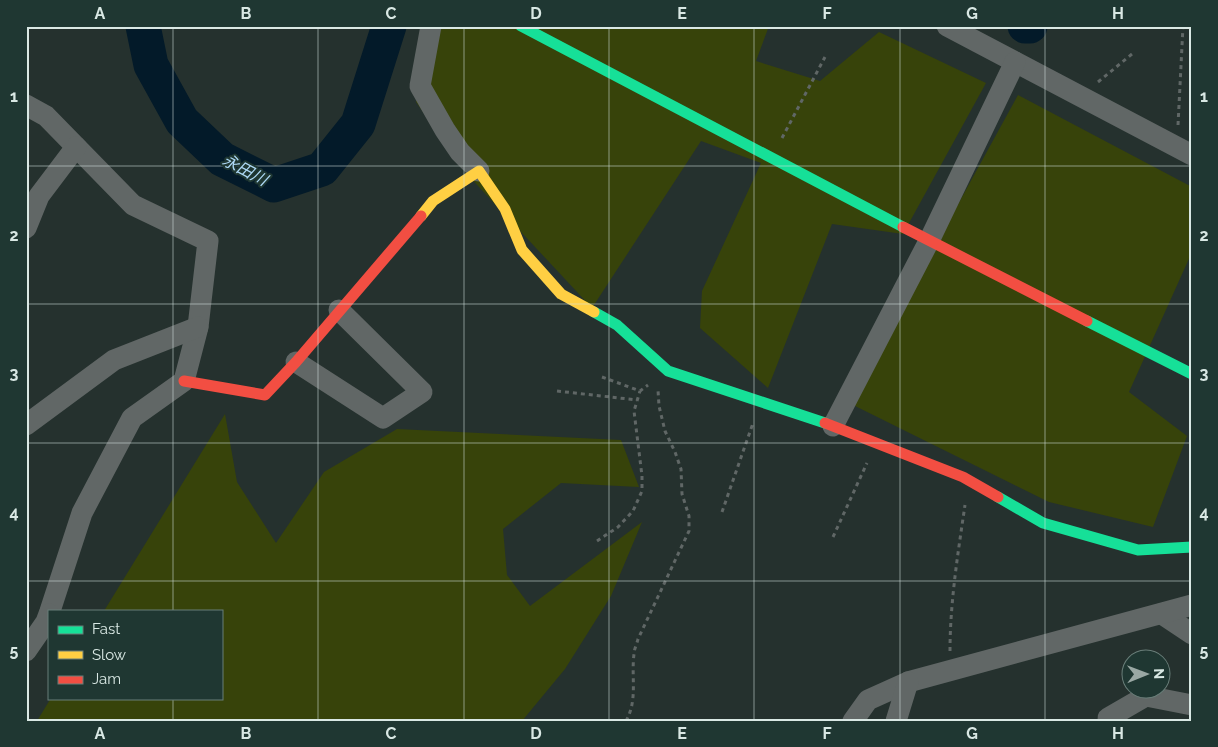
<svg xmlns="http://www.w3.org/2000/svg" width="1218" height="747" viewBox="0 0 1218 747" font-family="Raleway,'Noto Sans JP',sans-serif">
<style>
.green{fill:#37430a}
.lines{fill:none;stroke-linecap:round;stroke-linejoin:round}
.river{stroke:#031a29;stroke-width:35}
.path{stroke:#606766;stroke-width:3;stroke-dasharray:4 4;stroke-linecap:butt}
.street{stroke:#616766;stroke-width:21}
.fast{stroke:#16e098;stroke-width:11}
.slow{stroke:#ffcf43;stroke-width:11}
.jam{stroke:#f24e42;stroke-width:11}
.grid{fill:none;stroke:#d9e8e4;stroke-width:1;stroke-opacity:0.55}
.labels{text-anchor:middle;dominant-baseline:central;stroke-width:4;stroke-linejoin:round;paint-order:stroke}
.water-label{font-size:16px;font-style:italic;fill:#aed9f6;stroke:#1f3732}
.neatline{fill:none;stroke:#d9e8e4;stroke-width:2}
.grid-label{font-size:16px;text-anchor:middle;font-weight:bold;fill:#d9e8e4}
</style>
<rect width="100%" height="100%" fill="#25312e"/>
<!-- green -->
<g class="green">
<polygon points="437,26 769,26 756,61 820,81 879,32 986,83 903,234 832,224 768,388 700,328 702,291 761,163 701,141 592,308 466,173 416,102"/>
<polygon points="1018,95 1192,187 1192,252 1129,392 1187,436 1153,527 1049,502 849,403"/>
<polygon points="225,414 237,482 276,543 324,472 397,429 621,440 639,487 561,483 503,529 507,575 530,606 642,522 611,596 565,669 522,721 37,721 51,698 221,698 221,611 104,611"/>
</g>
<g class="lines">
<!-- river -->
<g class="river">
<polyline points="143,26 151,65 182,121 222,159 274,185 322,169 358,124 389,26"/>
<polyline points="1025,26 1030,26"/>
</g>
<!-- path -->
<g class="path">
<polyline points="1098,82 1132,54"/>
<polyline points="1178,125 1183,26"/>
<polyline points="782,138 825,57"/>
<polyline points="602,377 640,391 648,385"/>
<polyline points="557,391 637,400"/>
<polyline points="722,512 753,423"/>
<polyline points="833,537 867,463"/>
<polyline points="597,541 618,527 633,511 642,491 642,476 634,411 640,391"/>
<path d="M950,651C950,602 958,553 965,505"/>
<path d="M626,721C638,700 631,677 634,654C634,649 637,644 638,639L689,531V516L682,494L681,469L675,452L665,431L659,406L658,390"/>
</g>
<!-- street -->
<g class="street">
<polyline points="431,26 420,86 445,130 460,152 479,171"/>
<polyline points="947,26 1192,155"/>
<polyline points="26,105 46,116 133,205 208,241 198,327 184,381 132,418 82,513 50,611"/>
<polyline points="26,228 39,196 76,147"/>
<polyline points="296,362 383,418 422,392 339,310"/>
<polyline points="26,425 114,360 198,327"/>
<polyline points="833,426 929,241 1015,62"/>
<polyline points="1162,614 1192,634"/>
<polyline points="26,651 46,622 49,614"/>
<polyline points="1108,718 1146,696 1192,705"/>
<polyline points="853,721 868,700 908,682 1192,605"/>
<polyline points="896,721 908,682"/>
</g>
<!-- fast -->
<g class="fast">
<polyline points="521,26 903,227"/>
<polyline points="594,312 617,325 668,371 825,423"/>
<polyline points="1087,321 1192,374"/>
<polyline points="998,497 1043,523 1138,550 1192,547"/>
</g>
<!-- slow -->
<polyline class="slow" points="421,216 433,201 479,171 505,209 522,250 561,294 594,312"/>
<!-- jam -->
<g class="jam">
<polyline points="903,227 1087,321"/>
<polyline points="184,381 265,395 296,362 421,216"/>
<polyline points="825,423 963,477 998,497"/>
</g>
</g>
<!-- grid -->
<path class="grid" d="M173,26V611M318,26V721M464,26V721M609,26V721M754,26V721M900,26V721M1045,26V721M26,166H1192M26,304H1192M26,443H1192M26,581H1192M173,698V721"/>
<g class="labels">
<!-- water labels -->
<g class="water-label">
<text transform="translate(245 170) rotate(28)">永田川</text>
</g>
</g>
<!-- border -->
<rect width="1218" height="747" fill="none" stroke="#1f3732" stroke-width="55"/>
<!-- legend -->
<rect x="48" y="610" width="175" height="90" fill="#1f3732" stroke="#697e79"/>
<rect x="58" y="626" width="25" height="8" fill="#16e098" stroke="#697e79"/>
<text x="92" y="634" font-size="15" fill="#d9e8e4">Fast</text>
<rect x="58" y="651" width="25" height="8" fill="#ffcf43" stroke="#697e79"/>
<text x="92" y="660" font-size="15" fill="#d9e8e4">Slow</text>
<rect x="58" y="676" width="25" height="8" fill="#f24e42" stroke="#697e79"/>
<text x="92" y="684" font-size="15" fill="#d9e8e4">Jam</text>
<!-- north arrow -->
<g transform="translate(1146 674) rotate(89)"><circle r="24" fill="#1f3732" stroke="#697e79"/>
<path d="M0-4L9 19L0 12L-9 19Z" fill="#9aa8a4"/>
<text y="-8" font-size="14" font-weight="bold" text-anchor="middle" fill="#d9e8e4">N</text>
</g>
<rect x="28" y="28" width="1162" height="692" class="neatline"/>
<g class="grid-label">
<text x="100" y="19">A</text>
<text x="246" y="19">B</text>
<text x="391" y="19">C</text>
<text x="536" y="19">D</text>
<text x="682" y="19">E</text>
<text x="827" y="19">F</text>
<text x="972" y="19">G</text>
<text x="1118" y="19">H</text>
<text x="14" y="102">1</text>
<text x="1204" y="102">1</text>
<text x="14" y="241">2</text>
<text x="1204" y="241">2</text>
<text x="14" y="379">3</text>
<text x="1204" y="379">3</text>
<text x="14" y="518">4</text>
<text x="1204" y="518">4</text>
<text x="14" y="656">5</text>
<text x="1204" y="656">5</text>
<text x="100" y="739">A</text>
<text x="246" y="739">B</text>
<text x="391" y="739">C</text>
<text x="536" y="739">D</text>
<text x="682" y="739">E</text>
<text x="827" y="739">F</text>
<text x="972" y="739">G</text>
<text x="1118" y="739">H</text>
</g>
</svg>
